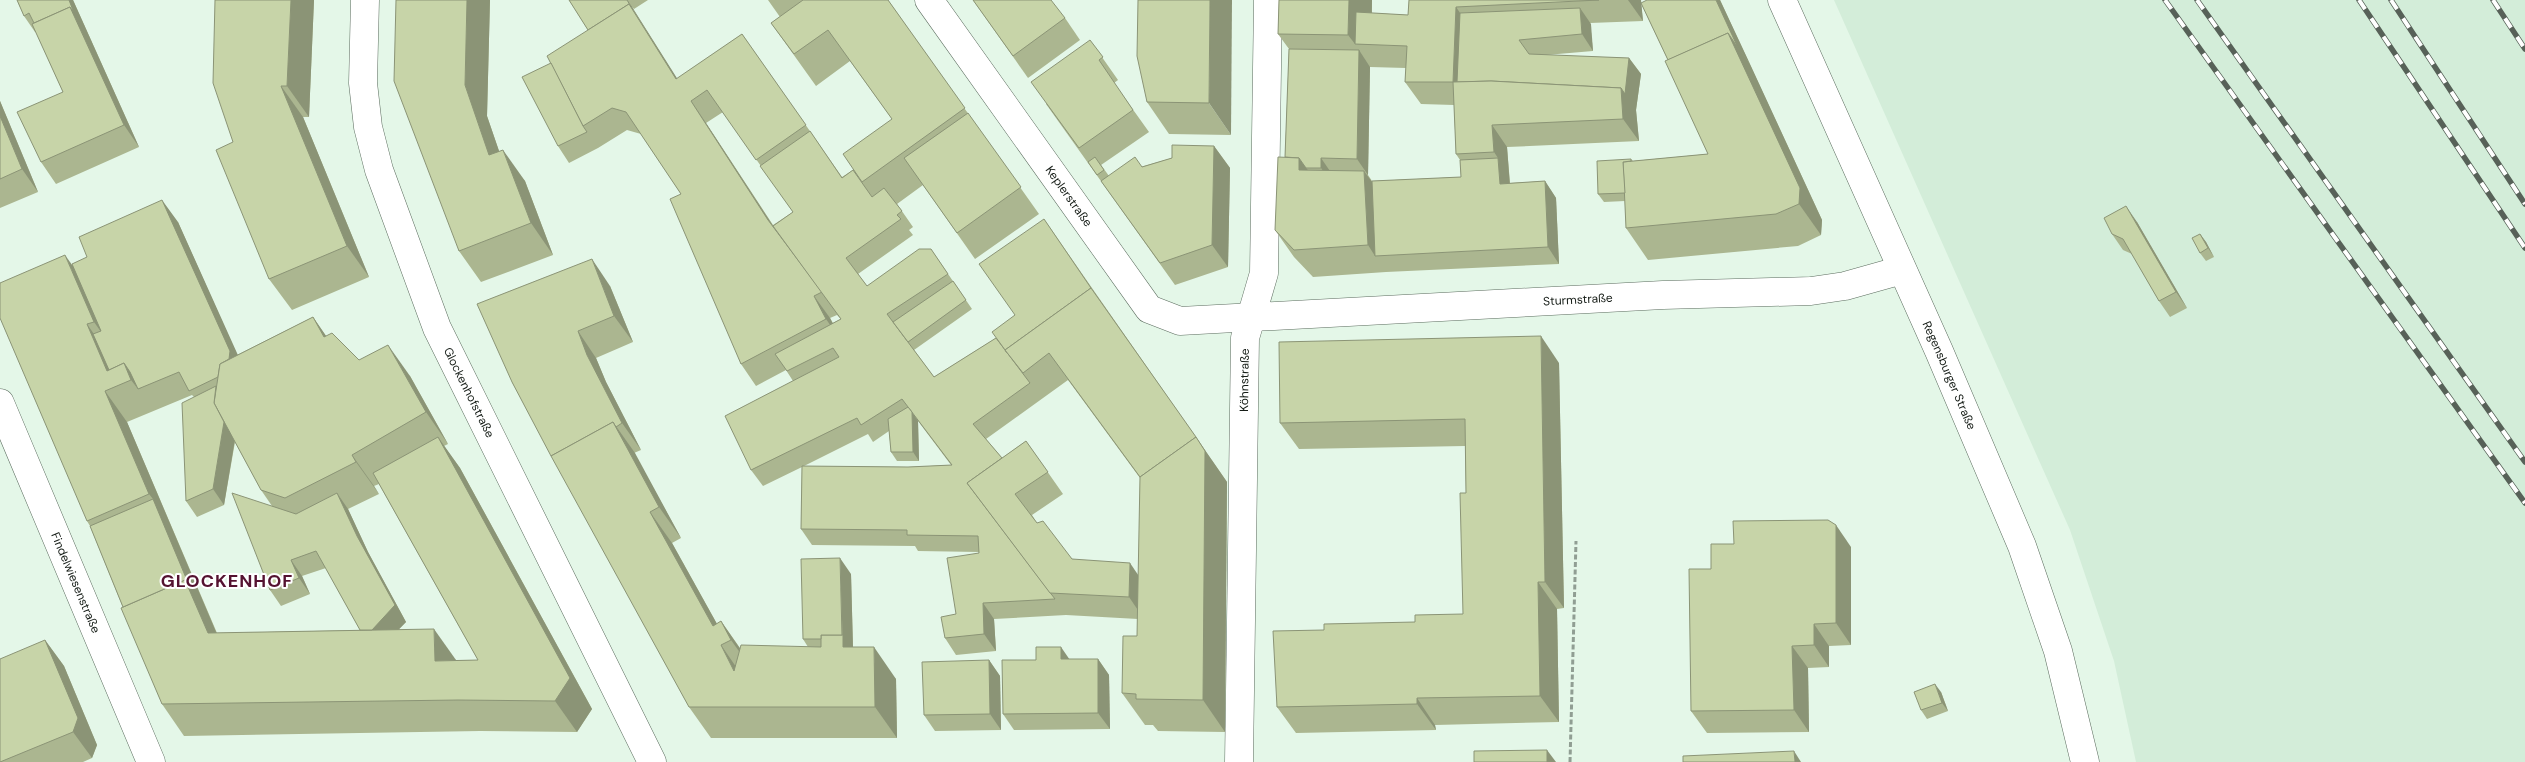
<svg xmlns="http://www.w3.org/2000/svg" width="2525" height="762" viewBox="0 0 2525 762" font-family="'DM Sans',sans-serif">
<style>
.built{fill:#d3edd9}
.lines{fill:none;stroke-linecap:round;stroke-linejoin:round}
.minor-casing{stroke:#5c6d5f;stroke-width:29}
.major-casing{stroke:#5c6d5f;stroke-width:29}
.path{stroke:#909e93;stroke-width:3;stroke-dasharray:5 2.5;stroke-linecap:butt}
.minor{stroke:#fff;stroke-width:28}
.major{stroke:#fff;stroke-width:28}
.rail-casing{stroke:#576158;stroke-width:5.5}
.rail{stroke:#fff;stroke-width:4;stroke-dasharray:11;stroke-linecap:butt}
.wall{fill:#abb690;fill-rule:evenodd}
.shaded-wall{fill:#8b9476}
.building{fill:#c7d4a8;stroke:#8b9476}
.labels{text-anchor:middle;dominant-baseline:central;stroke-width:4;stroke-linejoin:round;paint-order:stroke}
.street-label{font-size:12px;fill:#161d17;stroke:#fff}
.district-label{font-size:18px;font-weight:bold;letter-spacing:1px;fill:#541230;stroke:#fff}
</style>
<rect width="100%" height="100%" fill="#e4f7e8"/>
<!-- built -->
<polygon class="built" points="1834,0 2525,0 2525,762 2136,762 2114,661 2070,530"/>
<g class="lines">
<!-- minor casing -->
<g class="minor-casing">
<g id="minor">
<path id="s1" d="M365,0L363,83L368,127L379,170L437,328L652,762"/>
<path id="s2" d="M929,0L1149,309L1180,321L1663,295L1811,291L1845,286L1902,270"/>
<path id="s3" d="M0,403L151,762"/>
<path id="s4" d="M1239,762L1245,338L1264,273L1268,0"/>
</g>
</g>
<!-- major casing -->
<g class="major-casing">
<g id="major">
<path id="s5" d="M1782,0L1939,351L2022,546L2058,651L2085,762"/>
</g>
</g>
<!-- path -->
<polyline class="path" points="1570,762 1576,541"/>
<!-- minor -->
<use href="#minor" class="minor"/>
<!-- major -->
<use href="#major" class="major"/>
<!-- rail casing -->
<g class="rail-casing">
<g id="rail">
<polyline points="2165,0 2525,503"/>
<polyline points="2197,0 2525,462"/>
<polyline points="2359,0 2525,248"/>
<polyline points="2391,0 2525,204"/>
<polyline points="2493,0 2525,49"/>
</g>
</g>
<!-- rail -->
<use href="#rail" class="rail"/>
</g>
<!-- wall -->
<g class="wall">
<polygon points="17,0 73,0 139,147 56,184 41,162 63,92 36,32 35,32 24,16"/>
<polygon points="215,0 314,0 309,117 303,117 369,277 292,310 269,279 233,142"/>
<polygon points="396,0 490,0 487,116 499,151 525,181 553,255 481,282 459,251"/>
<path d="M569,0H648L634,9L632,7L677,79L742,34L842,177L853,170L892,119L850,61L816,86L771,23L780,17L768,0H888L1039,214L975,259L923,185L897,204L913,227L909,230L913,235L858,274L867,286L931,249L972,309L914,350L934,377L996,338L1015,315L1044,219L1227,482L1225,732L1158,731L1153,725H1145L1122,693L1137,636L1138,619L1066,615L994,619L996,651L956,655L945,638L956,614L979,552L918,551L915,546L812,545L801,529L802,467L763,486L751,470L793,381L786,370L756,386L741,364L681,194L641,134L627,130L598,148L569,163L558,146L551,63L588,30ZM723,112L793,212L773,225L706,123ZM837,315L841,319L833,323L830,318ZM1068,380L1140,478L1139,576L1072,559L1037,523L1032,515L1063,494L1026,441L1002,458L986,439ZM915,417L951,465L908,467L804,466L868,434L873,442L889,431L891,452L897,461H919L918,421Z"/>
<polygon points="973,0 1065,18 1080,40 1028,78"/>
<polygon points="1138,0 1231,135 1169,134 1147,102"/>
<path d="M1279,0H1372V13L1408,15L1409,0H1641V3L1720,0L1822,220L1821,235L1798,246L1648,260L1626,228L1625,201L1604,202L1598,194L1631,159L1633,161L1708,154L1668,60L1641,3L1643,21L1590,23L1593,51L1546,55L1629,58L1641,74L1636,110L1639,141L1507,147L1510,183L1545,181L1556,198L1559,264L1386,272L1313,277L1294,257L1275,230L1285,157L1289,49L1278,34ZM1370,67L1406,68L1405,82L1421,104L1454,105L1456,154L1460,160L1461,177L1372,181L1368,175Z"/>
<polygon points="1090,40 1118,80 1114,83 1149,132 1101,165 1109,176 1214,146 1230,168 1228,267 1175,285 1046,104"/>
<polygon points="0,101 38,192 0,208"/>
<path d="M178,222L237,355L313,317L326,336L359,360L410,376L448,444L444,446L460,468L592,709L577,732L480,731L184,736L162,704L90,526L87,521L72,264ZM192,395L194,397L186,501L197,517L224,505L235,442L261,490L272,506L270,590L281,606L310,594L302,576L326,568L360,630L217,633L127,422ZM379,484L478,660H456L398,630L406,622L368,552L348,509L379,494L374,486Z"/>
<polygon points="2137,222 2187,308 2170,317 2159,301 2132,254 2123,250 2112,234"/>
<polygon points="2200,234 2206,242 2214,257 2206,261 2200,253"/>
<polygon points="610,286 633,342 596,358 606,382 641,450 634,453 681,538 672,543 717,624 721,621 740,648 808,647 803,639 851,574 853,647 896,679 897,738 711,738 689,707 512,382"/>
<polygon points="1559,363 1564,608 1557,609 1559,722 1435,725 1436,730 1296,733 1277,707 1324,630 1415,622 1463,614 1466,493 1465,446 1299,449 1280,423"/>
<polygon points="1851,547 1851,645 1829,646 1829,667 1808,668 1809,732 1707,733 1691,711 1711,569"/>
<polygon points="45,640 64,666 97,745 92,758 83,762 0,762"/>
<polygon points="1070,659 1098,659 1109,675 1110,729 1014,730 1003,714"/>
<polygon points="989,660 1000,676 1001,730 935,731 924,715"/>
<polygon points="1941,692 1948,711 1927,719 1921,710"/>
</g>
<!-- shaded-wall -->
<g class="shaded-wall">
<polygon points="69,0 73,0 139,147 124,125 70,7"/>
<polygon points="291,0 314,0 309,117 287,86"/>
<polygon points="467,0 490,0 487,116 511,186 489,155 465,85"/>
<polygon points="627,0 632,7 692,102 676,79"/>
<polygon points="1210,0 1232,0 1231,135 1209,103"/>
<polygon points="1349,0 1372,0 1371,45 1355,44 1348,35"/>
<polygon points="1628,0 1641,0 1643,21"/>
<polygon points="1716,0 1720,0 1750,64 1738,48"/>
<polygon points="1456,7 1471,29 1469,88 1453,82"/>
<polygon points="1580,8 1591,24 1593,51 1582,34"/>
<polygon points="1728,33 1750,64 1822,220 1821,235 1799,204"/>
<polygon points="1359,50 1370,67 1368,175 1357,159"/>
<polygon points="1629,58 1641,74 1636,110 1639,141 1623,119 1621,88"/>
<polygon points="281,86 303,117 369,277 347,246"/>
<polygon points="0,101 38,192 22,169 0,116"/>
<polygon points="691,101 706,123 779,235 768,220"/>
<polygon points="1492,125 1507,147 1511,200 1500,184 1498,158 1494,152"/>
<polygon points="1214,146 1230,168 1228,267 1212,245"/>
<polygon points="503,150 525,181 553,255 531,223"/>
<polygon points="1299,158 1318,184 1299,170"/>
<polygon points="1321,158 1332,174 1332,184 1321,168"/>
<polygon points="1364,171 1383,197 1375,256 1368,245"/>
<polygon points="1545,181 1556,198 1559,264 1548,247"/>
<polygon points="162,200 178,222 246,373 224,505 213,489 231,379"/>
<polygon points="2126,206 2137,222 2187,308 2176,292"/>
<polygon points="2200,234 2206,242 2214,257 2208,248"/>
<polygon points="65,255 87,286 116,353 94,322"/>
<polygon points="592,259 610,286 633,342 614,316"/>
<polygon points="814,296 830,318 841,341 826,319"/>
<polygon points="313,317 335,349 324,337"/>
<polygon points="87,324 109,356 118,378 107,371"/>
<polygon points="578,331 596,358 606,382 641,450 622,423 587,355"/>
<polygon points="1541,336 1559,363 1564,608 1545,582"/>
<polygon points="388,345 410,376 448,444 426,412"/>
<polygon points="124,363 141,388 138,389 131,380"/>
<polygon points="105,391 127,422 230,665 208,633 185,580 153,499 149,494"/>
<polygon points="912,412 918,421 919,461 913,452"/>
<polygon points="613,422 635,453 681,538 659,507"/>
<polygon points="438,437 460,468 592,709 577,732 555,701"/>
<polygon points="1196,437 1227,482 1225,732 1203,700"/>
<polygon points="352,455 374,486 379,494 356,462"/>
<polygon points="337,493 348,509 368,552 406,622 375,654 357,536"/>
<polygon points="650,512 672,543 727,642 713,626"/>
<polygon points="1836,525 1851,547 1851,645 1836,623"/>
<polygon points="840,558 851,574 853,649 843,647"/>
<polygon points="291,560 302,576 310,594 299,578"/>
<polygon points="1130,563 1145,585 1144,619 1129,597"/>
<polygon points="1538,582 1557,609 1559,722 1540,696"/>
<polygon points="983,603 994,619 996,651 984,634"/>
<polygon points="721,621 743,653 753,671 731,640"/>
<polygon points="1814,624 1829,646 1829,667 1814,645"/>
<polygon points="434,629 456,660 435,661"/>
<polygon points="45,640 64,666 97,745 92,758 73,732"/>
<polygon points="721,645 743,677 734,671"/>
<polygon points="1792,646 1808,668 1809,732 1794,710"/>
<polygon points="874,647 896,679 897,738 875,707"/>
<polygon points="1061,647 1072,663 1061,659"/>
<polygon points="1098,659 1109,675 1110,729 1098,713"/>
<polygon points="989,660 1000,676 1001,730 990,714"/>
<polygon points="1935,684 1941,692 1948,711 1942,703"/>
<polygon points="1417,698 1435,725 1436,730 1417,704"/>
<polygon points="1547,750 1556,762 1547,762"/>
<polygon points="1794,751 1801,762 1795,762"/>
</g>
<!-- building -->
<g class="building">
<polygon points="17,0 69,0 74,13 70,7 34,23 29,13 24,16"/>
<polygon points="215,0 291,0 287,86 281,86 347,246 269,279 216,150 233,142 213,83"/>
<polygon points="396,0 467,0 465,85 489,155 503,150 531,223 459,251 394,81"/>
<polygon points="569,0 627,0 633,10 629,4 588,30"/>
<polygon points="803,0 888,0 965,108 862,182 843,154 892,119 828,30 794,54 771,23"/>
<polygon points="973,0 1051,0 1065,18 1013,56"/>
<polygon points="1138,0 1210,0 1209,103 1147,102 1137,56"/>
<polygon points="1279,0 1349,0 1348,35 1278,34"/>
<polygon points="1409,0 1599,0 1456,7 1453,82 1405,82 1407,46 1355,44 1356,12 1408,15"/>
<polygon points="1647,0 1716,0 1738,48 1728,33 1668,60 1641,3"/>
<polygon points="629,4 676,79 742,34 806,125 756,160 707,90 691,101 768,220 822,292 814,296 826,319 741,364 670,199 681,194 626,112 612,108 583,126 547,56"/>
<polygon points="70,7 124,125 41,162 17,112 63,92 32,24"/>
<polygon points="1580,8 1582,34 1519,40 1529,54 1629,58 1625,94 1621,88 1491,81 1457,82 1460,13"/>
<polygon points="1728,33 1800,188 1799,204 1776,214 1626,228 1623,162 1708,154 1665,61"/>
<polygon points="1090,40 1103,57 1099,60 1133,110 1079,148 1031,82"/>
<polygon points="1289,49 1359,50 1357,159 1321,158 1321,168 1306,168 1299,158 1285,157"/>
<polygon points="551,63 583,126 587,132 558,146 522,77"/>
<polygon points="1491,81 1621,88 1623,119 1492,125 1494,152 1456,154 1453,82"/>
<polygon points="968,113 1021,187 957,233 904,158"/>
<polygon points="0,116 22,169 0,179"/>
<polygon points="810,131 842,178 853,170 872,197 884,188 902,211 897,215 901,219 846,258 867,286 919,249 931,249 948,274 887,314 934,377 996,338 1030,383 973,424 1002,458 967,483 1055,599 983,603 984,634 945,638 941,617 956,614 947,558 979,553 978,536 907,535 907,530 801,529 802,466 908,467 952,465 902,399 861,425 857,418 751,470 725,416 839,357 833,348 787,371 775,354 841,319 773,226 793,212 760,166"/>
<polygon points="1172,145 1214,146 1212,245 1160,263 1101,181 1135,157 1142,167 1172,158"/>
<polygon points="1095,157 1104,170 1097,175 1088,162"/>
<polygon points="1278,157 1299,158 1299,170 1364,171 1368,245 1294,250 1275,230"/>
<polygon points="1498,158 1500,184 1545,181 1548,247 1375,256 1372,181 1461,177 1460,160"/>
<polygon points="1631,159 1631,161 1623,162 1625,193 1598,194 1597,161"/>
<polygon points="162,200 230,351 229,359 220,364 218,377 189,391 179,372 138,389 130,372 124,363 109,370 93,334 101,331 72,264 87,257 79,237"/>
<polygon points="2126,206 2176,292 2159,301 2123,239 2112,234 2104,218"/>
<polygon points="1044,219 1091,288 1005,350 1008,354 992,332 1015,315 979,264"/>
<polygon points="2200,234 2208,248 2200,253 2192,238"/>
<polygon points="65,255 94,322 87,324 107,371 124,363 131,380 105,391 149,494 87,521 0,318 0,283"/>
<polygon points="592,259 614,316 578,331 587,355 622,423 616,427 613,422 551,456 512,382 477,304"/>
<polygon points="953,281 966,300 908,342 893,322"/>
<polygon points="1091,288 1196,437 1140,477 1049,353 1023,373 1005,350"/>
<polygon points="313,317 324,337 332,333 359,360 388,345 426,412 352,455 356,462 285,498 261,490 214,403 220,364"/>
<polygon points="1541,336 1545,582 1538,582 1540,696 1417,698 1417,704 1277,707 1273,631 1324,630 1324,624 1415,622 1415,615 1463,614 1460,493 1466,493 1465,419 1280,423 1279,342"/>
<polygon points="216,386 214,403 224,422 213,489 186,501 182,403"/>
<polygon points="908,407 912,412 913,452 891,452 888,419"/>
<polygon points="613,422 659,507 650,512 713,626 721,621 731,640 721,645 734,671 741,645 821,647 821,635 843,635 843,647 874,647 875,707 689,707 551,456"/>
<polygon points="438,437 570,678 555,701 458,700 162,704 121,608 185,580 208,633 434,629 435,661 478,660 373,473"/>
<polygon points="1196,437 1205,451 1203,700 1136,699 1136,694 1122,693 1123,636 1137,636 1140,477"/>
<polygon points="1026,441 1048,472 1015,494 1037,523 1043,521 1072,559 1130,563 1129,597 1050,593 967,483"/>
<polygon points="232,493 296,514 337,493 357,536 395,605 372,630 360,630 316,551 291,560 299,578 270,590"/>
<polygon points="153,499 189,585 185,580 123,607 90,526"/>
<polygon points="1828,520 1836,525 1836,623 1814,624 1814,645 1792,646 1794,710 1691,711 1689,569 1711,569 1711,544 1734,544 1733,521"/>
<polygon points="840,558 842,635 821,635 821,639 803,639 801,559"/>
<polygon points="45,640 78,718 73,732 0,762 0,659"/>
<polygon points="1036,647 1061,647 1061,659 1098,659 1098,713 1003,714 1002,660 1036,660"/>
<polygon points="989,660 990,714 924,715 922,662"/>
<polygon points="1935,684 1942,703 1921,710 1914,692"/>
<polygon points="1547,750 1547,762 1474,762 1474,751"/>
<polygon points="1794,751 1795,762 1683,762 1683,756"/>
</g>
<g class="labels">
<!-- street labels -->
<g class="street-label">
<text stroke="none"><textPath href="#s2" startOffset="241">Keplerstraße</textPath></text>
<text stroke="none"><textPath href="#s2" startOffset="811">Sturmstraße</textPath></text>
<text stroke="none"><textPath href="#s5" startOffset="411">Regensburger Straße</textPath></text>
<text stroke="none"><textPath href="#s4" startOffset="382">Köhnstraße</textPath></text>
<text stroke="none"><textPath href="#s1" startOffset="412">Glockenhofstraße</textPath></text>
<text stroke="none"><textPath href="#s3" startOffset="195">Findelwiesenstraße</textPath></text>
</g>
<!-- district labels -->
<g class="district-label">
<text x="227" y="581">GLOCKENHOF</text>
</g>
</g>
</svg>
